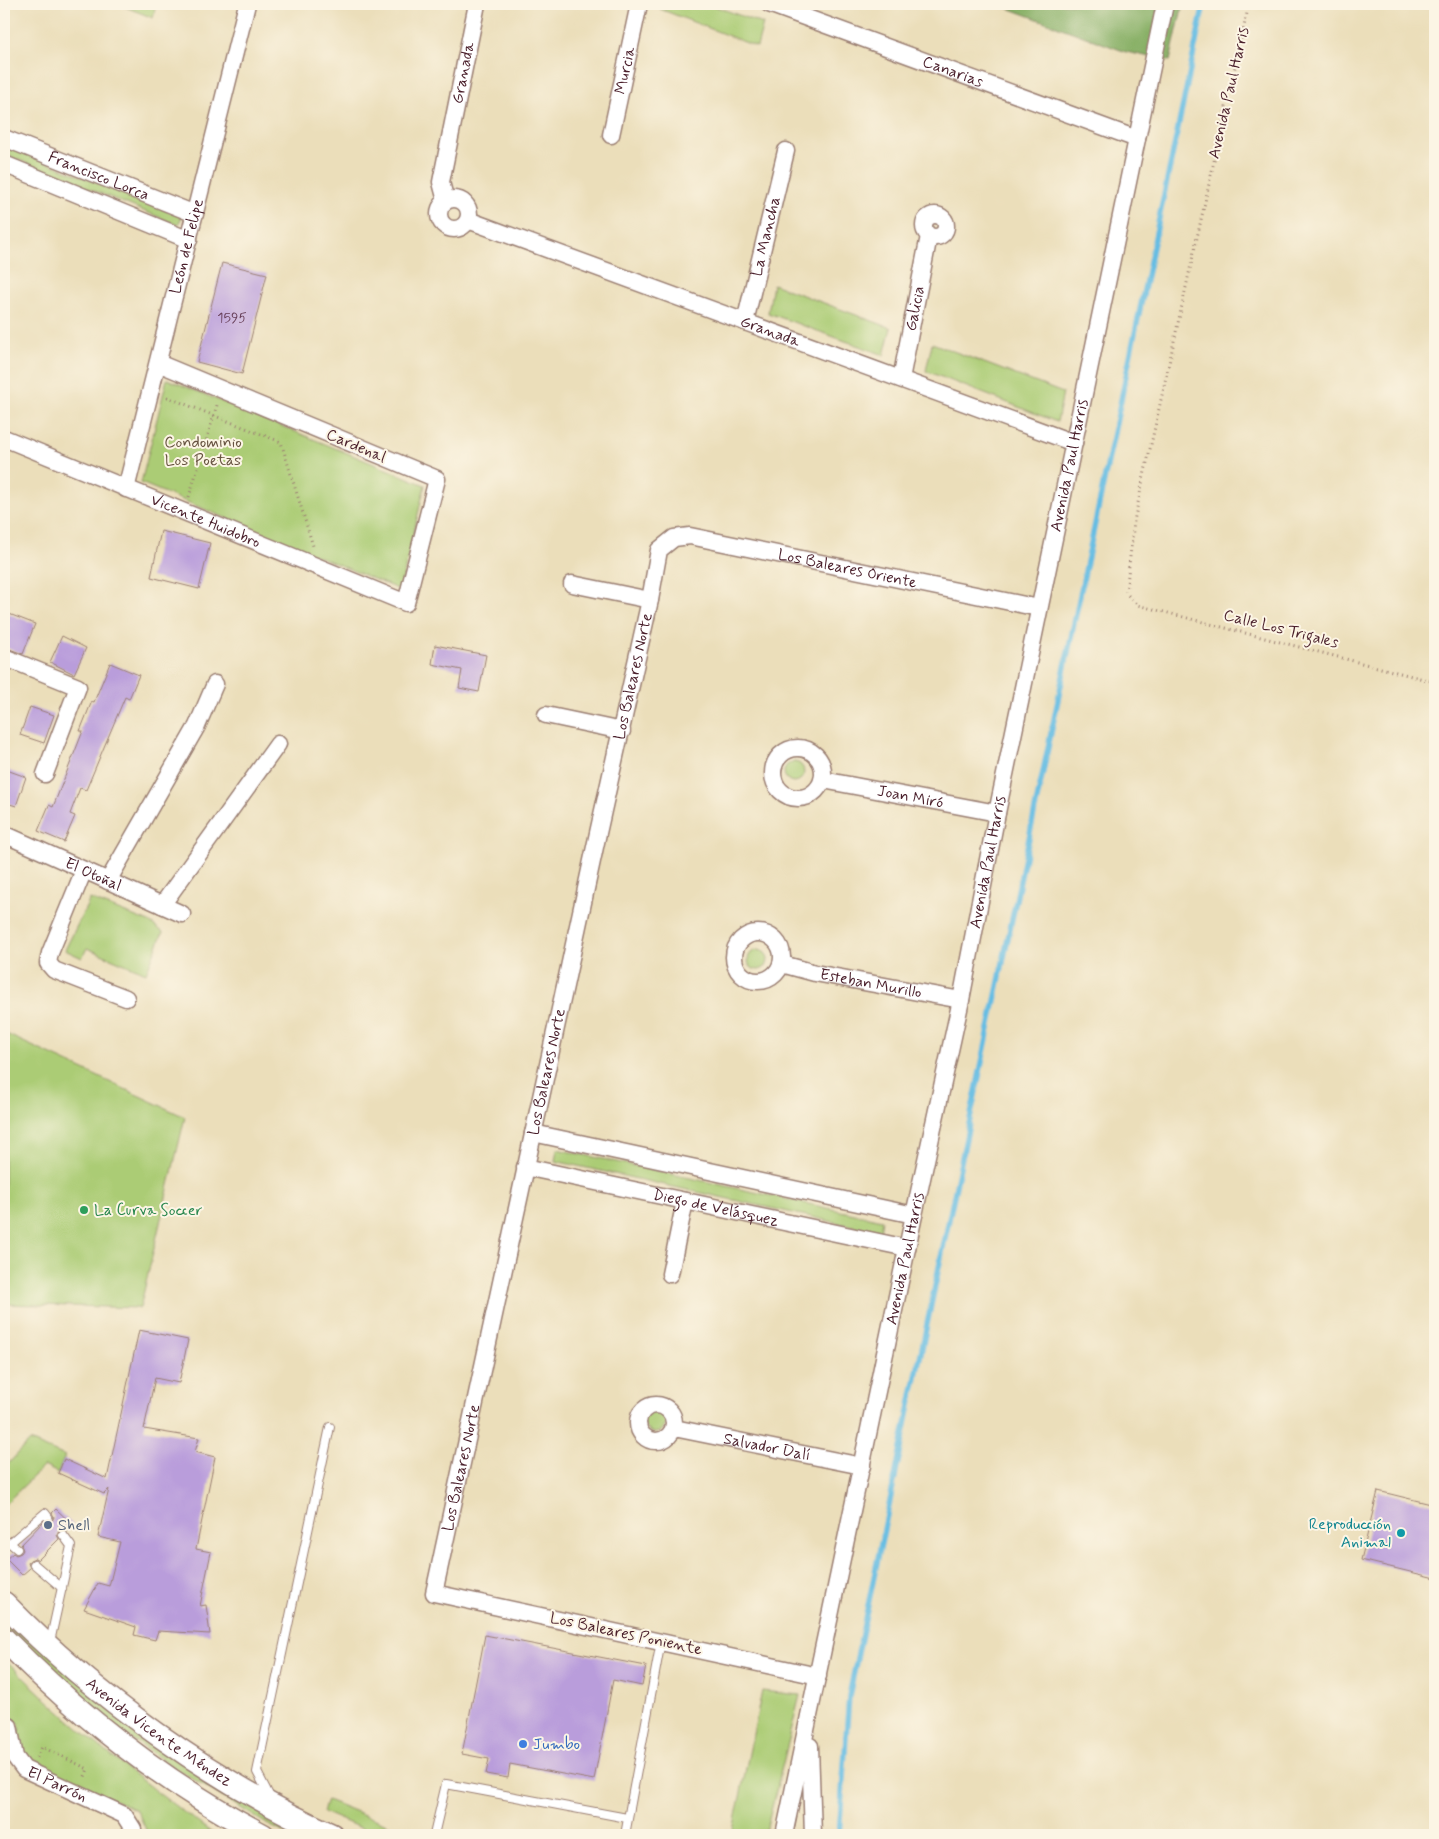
<svg xmlns="http://www.w3.org/2000/svg" width="1439" height="1839" viewBox="0 0 1439 1839" font-family="Mynerve,sans-serif">
<style>
.green{fill:#abcc74;stroke:#7a7650}
.forest{fill:#88b066;stroke:#696848}
.lines{fill:none;stroke-linecap:round;stroke-linejoin:round}
.stream{stroke:#66bde3;stroke-width:5.5}
.building{fill:#b99ddb}
.service-casing{stroke:#9a7e72;stroke-width:10}
.minor-casing{stroke:#9a7e72;stroke-width:19}
.secondary-casing{stroke:#9a7e72;stroke-width:25}
.path{stroke:#9a7e72;stroke-width:3;stroke-dasharray:1 4;stroke-linecap:butt}
.service{stroke:#fff;stroke-width:8}
.minor{stroke:#fff;stroke-width:16}
.secondary{stroke:#fff;stroke-width:22}
.leisure-dot{fill:#2e9e5b;stroke:#fcf5e5;stroke-width:2}
.service-dot{fill:#5c6f8a;stroke:#fcf5e5;stroke-width:2}
.culture-dot{fill:#0f9aa8;stroke:#fcf5e5;stroke-width:2}
.shop-dot{fill:#3f7fe0;stroke:#fcf5e5;stroke-width:2}
.labels{text-anchor:middle;dominant-baseline:central;stroke-width:4;stroke-linejoin:round;paint-order:stroke}
.number-label{font-size:14px;fill:#663e57}
.street-label{font-size:16px;fill:#4a1f2b;stroke:#fcf5e5}
.park-label{font-size:16px;fill:#675341;stroke:#fcf5e5}
.leisure-label{font-size:16px;fill:#27864d;stroke:#fcf5e5;text-anchor:start}
.culture-label{font-size:16px;fill:#0d838f;stroke:#fcf5e5;text-anchor:end}
.service-label{font-size:16px;fill:#4e5e75;stroke:#fcf5e5;text-anchor:start}
.shop-label{font-size:16px;fill:#366cbe;stroke:#fcf5e5;text-anchor:start}
</style>
<rect width="100%" height="100%" fill="#fcf5e5"/>
<filter id="ink" filterUnits="userSpaceOnUse"><feTurbulence type="fractalNoise" baseFrequency=".02" numOctaves="2"/><feDisplacementMap in="SourceGraphic" scale="10" xChannelSelector="R" yChannelSelector="G"/><feConvolveMatrix kernelMatrix="1 2 1 2 8 2 1 2 1" color-interpolation-filters="sRGB"/></filter>
<filter id="wash" filterUnits="userSpaceOnUse"><feTurbulence type="fractalNoise" baseFrequency=".0096" numOctaves="4" result="noise"/><feDisplacementMap in="SourceGraphic" scale="20" xChannelSelector="R" yChannelSelector="G"/><feGaussianBlur stdDeviation="1.12" result="paint"/><feColorMatrix in="noise" values="0 0 0 0 0 0 0 0 0 0 0 0 0 0 0 0 0 1.4 0 .05"/><feComposite in="paint" operator="in"/></filter>
<g filter="url(#wash)">
<rect width="100%" height="100%" fill="#ebdeba"/>
<!-- green -->
<g class="green">
<polygon points="118,4 156,4 153,18"/>
<polygon points="661,4 709,4 763,24 757,47 660,9"/>
<polygon points="4,145 182,217 178,225 4,154"/>
<polygon points="773,284 891,328 884,355 768,313"/>
<polygon points="932,343 1063,393 1057,422 926,371"/>
<polygon points="167,379 425,485 400,590 141,483"/>
<circle cx="794" cy="772" r="10"/>
<polygon points="90,899 149,922 163,932 146,973 87,948 82,958 65,950"/>
<circle cx="758" cy="960" r="10"/>
<polygon points="4,1033 185,1117 140,1308 4,1304"/>
<polygon points="557,1149 882,1220 880,1232 555,1161"/>
<circle cx="655" cy="1422" r="11"/>
<polygon points="30,1441 65,1456 58,1473 44,1466 4,1505 4,1468"/>
<polygon points="4,1617 227,1792 274,1820 305,1835 289,1835 267,1824 170,1765 125,1734 39,1662 4,1629"/>
<path d="M4,1658C68,1724 140,1781 215,1835H146L147,1832L137,1810L33,1764L23,1750L18,1722L4,1715Z"/>
<polygon points="762,1691 800,1695 765,1835 732,1835"/>
<polygon points="327,1800 414,1835 377,1835 323,1812"/>
</g>
<!-- forest -->
<polygon class="forest" points="997,4 1183,4 1170,61 1126,52"/>
<g class="lines">
<!-- stream -->
<polyline class="stream" points="839,1835 849,1696 1204,4"/>
</g>
<g id="blocks">
<!-- building -->
<g class="building">
<polygon points="222,263 267,274 242,374 197,362"/>
<polygon points="161,531 210,543 199,589 151,577"/>
<polygon points="4,612 35,624 23,654 4,647"/>
<polygon points="62,636 86,648 74,674 50,662"/>
<polygon points="435,645 486,655 479,692 459,688 462,670 432,664"/>
<polygon points="110,663 139,675 129,699 125,697 86,790 80,788 70,814 75,816 64,842 38,831 49,805 53,807 83,731 80,731 92,701 94,702"/>
<polygon points="30,707 54,715 44,743 20,735"/>
<polygon points="4,769 26,777 16,806 4,802"/>
<polygon points="139,1330 188,1340 179,1383 155,1378 144,1429 199,1438 195,1452 215,1457 196,1549 211,1552 200,1606 206,1605 210,1634 158,1631 155,1640 134,1635 136,1627 84,1609 98,1583 109,1586 120,1542 98,1537 109,1489 104,1494 58,1473 64,1459 107,1479"/>
<polygon points="1378,1491 1435,1505 1435,1578 1361,1560"/>
<polygon points="56,1509 73,1525 67,1531 63,1529 59,1531 57,1535 59,1539 38,1560 35,1558 30,1560 28,1563 30,1568 22,1575 6,1559 13,1553 16,1555 21,1553 23,1550 21,1545 44,1521 48,1523 52,1521 54,1517 52,1513"/>
<polygon points="485,1635 646,1666 642,1686 613,1680 594,1780 510,1764 508,1778 486,1774 489,1759 462,1754"/>
</g>
</g>
</g>
<g filter="url(#ink)">
<use href="#blocks" fill-opacity="0" stroke="#9a7e72" stroke-width="1"/>
<g class="lines">
<!-- service casing -->
<g class="service-casing">
<g id="service">
<polyline points="4,1543 10,1543 17,1549"/>
<polyline points="10,1543 45,1513 48,1517"/>
<polyline points="34,1564 62,1588"/>
<polyline points="50,1642 71,1546 63,1535"/>
<polyline points="270,1797 257,1772 330,1427"/>
<polyline points="434,1835 446,1784 627,1818"/>
<polyline points="625,1835 661,1641"/>
</g>
</g>
<!-- minor casing -->
<g class="minor-casing">
<g id="minor">
<path id="s1" d="M769,4L1137,139"/>
<path id="s2" d="M611,135L639,4"/>
<path id="s3" d="M4,138L195,214"/>
<polyline points="4,164 189,240"/>
<circle cx="454" cy="214" r="15"/>
<path id="s4" d="M446,201L441,182L477,4"/>
<circle cx="935" cy="226" r="11"/>
<path id="s5" d="M468,220L1074,443"/>
<path id="s6" d="M745,322L786,151"/>
<path id="s7" d="M901,379L929,236"/>
<path id="s8" d="M4,438L406,603L437,479L158,363"/>
<path id="s9" d="M126,489L247,4"/>
<polyline points="572,584 650,600"/>
<polyline points="4,657 78,687 45,774"/>
<polyline points="546,715 622,731"/>
<circle cx="798" cy="773" r="25"/>
<path id="s10" d="M823,780L997,813"/>
<path id="s11" d="M4,834L182,914"/>
<polyline points="84,870 50,953 48,963 54,970 126,998"/>
<polyline points="108,881 197,726 215,684"/>
<polyline points="162,905 278,744"/>
<circle cx="758" cy="957" r="24"/>
<path id="s12" d="M782,964L815,973L961,1000"/>
<polyline points="533,1133 914,1215"/>
<path id="s13" d="M525,1167L907,1248"/>
<polyline points="670,1274 685,1201"/>
<circle cx="656" cy="1423" r="18"/>
<path id="s14" d="M674,1428L862,1466"/>
<path id="s15" d="M818,1676L434,1593L598,833L650,600L659,550L674,538L690,536L1039,608"/>
<path id="s16" d="M4,1723L9,1726L15,1757L24,1769L124,1815L133,1829L132,1835"/>
<polyline points="810,1746 813,1835"/>
<path id="s17" d="M784,1835L914,1215L961,1000L997,813L1165,4"/>
</g>
</g>
<!-- secondary casing -->
<g class="secondary-casing">
<g id="secondary">
<path id="s18" d="M4,1603C94,1696 213,1782 332,1835"/>
<path d="M4,1639C79,1716 168,1785 263,1835"/>
</g>
</g>
<!-- path -->
<g class="path">
<polyline points="1249,4 1134,521 1126,593 1137,605 1435,682"/>
<polyline points="167,397 281,442 313,546"/>
<polyline points="189,497 217,405"/>
<polyline points="37,1758 42,1747 88,1769 84,1779"/>
</g>
<!-- service -->
<use href="#service" class="service"/>
<!-- minor -->
<use href="#minor" class="minor"/>
<!-- secondary -->
<use href="#secondary" class="secondary"/>
</g>
</g>
<!-- markers -->
<circle class="leisure-dot" cx="84" cy="1210" r="5"/>
<circle class="service-dot" cx="48" cy="1525" r="5"/>
<circle class="culture-dot" cx="1401" cy="1533" r="5"/>
<circle class="shop-dot" cx="523" cy="1744" r="5"/>
<g class="labels">
<!-- number labels -->
<g class="number-label">
<text x="232" y="318">1595</text>
</g>
<!-- street labels -->
<g class="street-label">
<text stroke="none"><textPath href="#s2" startOffset="66">Murcia</textPath></text>
<text stroke="none"><textPath href="#s1" startOffset="196">Canarias</textPath></text>
<text stroke="none"><textPath href="#s4" startOffset="131">Granada</textPath></text>
<text transform="translate(1229 93) rotate(-77)">Avenida Paul Harris</text>
<text stroke="none"><textPath href="#s3" startOffset="102">Francisco Lorca</textPath></text>
<text stroke="none"><textPath href="#s6" startOffset="88">La Mancha</textPath></text>
<text stroke="none"><textPath href="#s9" startOffset="250">León de Felipe</textPath></text>
<text stroke="none"><textPath href="#s7" startOffset="72">Galicia</textPath></text>
<text stroke="none"><textPath href="#s5" startOffset="322">Granada</textPath></text>
<text transform="translate(356 446) rotate(23)">Cardenal</text>
<text stroke="none"><textPath href="#s17" startOffset="1399">Avenida Paul Harris</textPath></text>
<text stroke="none"><textPath href="#s8" startOffset="218">Vicente Huidobro</textPath></text>
<text stroke="none"><textPath href="#s15" startOffset="1656">Los Baleares Oriente</textPath></text>
<text transform="translate(1281 629) rotate(14)">Calle Los Trigales</text>
<text stroke="none"><textPath href="#s15" startOffset="1331">Los Baleares Norte</textPath></text>
<text stroke="none"><textPath href="#s10" startOffset="89">Joan Miró</textPath></text>
<text stroke="none"><textPath href="#s17" startOffset="994">Avenida Paul Harris</textPath></text>
<text stroke="none"><textPath href="#s11" startOffset="98">El Otoñal</textPath></text>
<text stroke="none"><textPath href="#s12" startOffset="91">Esteban Murillo</textPath></text>
<text stroke="none"><textPath href="#s15" startOffset="926">Los Baleares Norte</textPath></text>
<text stroke="none"><textPath href="#s13" startOffset="195">Diego de Velásquez</textPath></text>
<text stroke="none"><textPath href="#s17" startOffset="589">Avenida Paul Harris</textPath></text>
<text stroke="none"><textPath href="#s14" startOffset="95">Salvador Dalí</textPath></text>
<text stroke="none"><textPath href="#s15" startOffset="521">Los Baleares Norte</textPath></text>
<text transform="translate(626 1634) rotate(12)">Los Baleares Poniente</text>
<text stroke="none"><textPath href="#s18" startOffset="202">Avenida Vicente Méndez</textPath></text>
<text stroke="none"><textPath href="#s16" startOffset="89">El Parrón</textPath></text>
</g>
<!-- park labels -->
<g class="park-label">
<text x="203" y="442">Condominio<tspan x="203" dy="18">Los Poetas</tspan></text>
</g>
<!-- leisure labels -->
<g class="leisure-label">
<text x="94" y="1210">La Curva Soccer</text>
</g>
<!-- culture labels -->
<g class="culture-label">
<text x="1391" y="1524">Reproducción<tspan x="1391" dy="18">Animal</tspan></text>
</g>
<!-- service labels -->
<g class="service-label">
<text x="58" y="1525">Shell</text>
</g>
<!-- shop labels -->
<g class="shop-label">
<text x="533" y="1744">Jumbo</text>
</g>
</g>
<!-- margin -->
<rect width="1439" height="1839" fill="none" stroke="#fcf5e5" stroke-width="20"/>
</svg>
